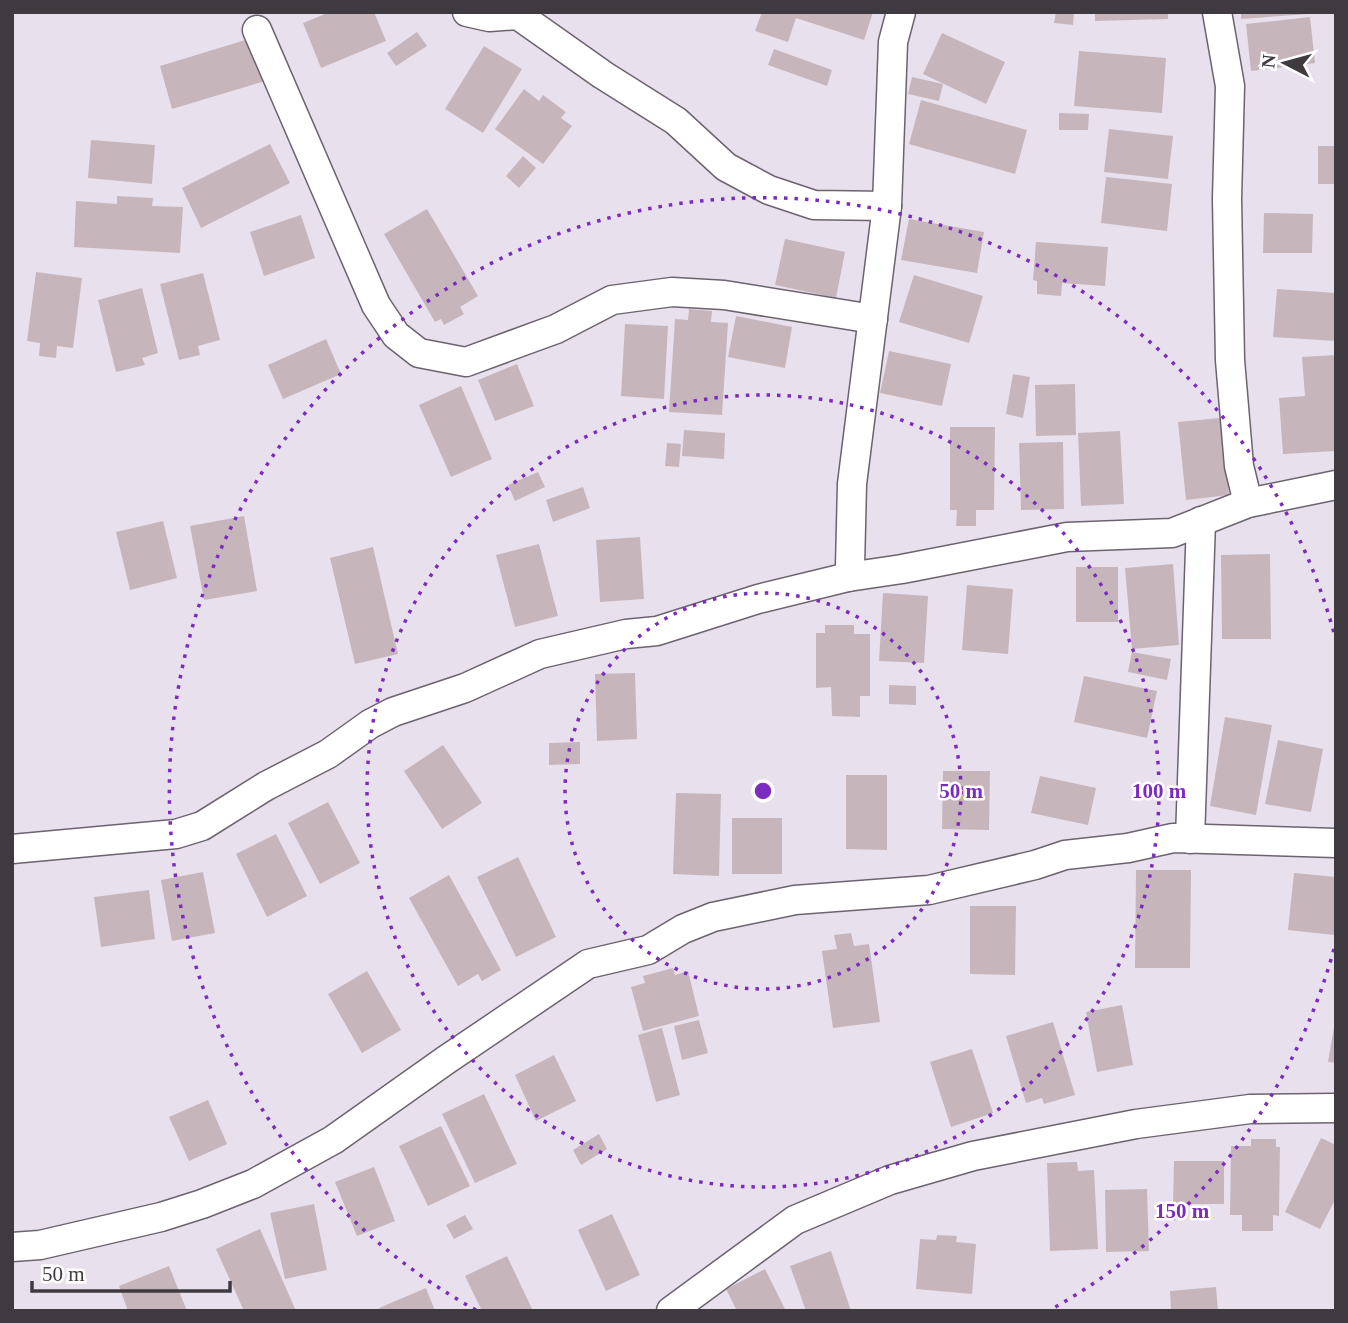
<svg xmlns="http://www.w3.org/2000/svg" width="1348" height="1323" viewBox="0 0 1348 1323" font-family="Georgia,serif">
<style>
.building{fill:#c6b6bc}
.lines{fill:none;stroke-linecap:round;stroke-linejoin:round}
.minor-casing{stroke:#6c636f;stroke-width:31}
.minor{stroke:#fff;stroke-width:28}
.ring{fill:none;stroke:#7b2cbf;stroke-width:3.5;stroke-dasharray:3.5 7}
.centre{fill:#7b2cbf;stroke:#fff;stroke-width:3.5}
.ring-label{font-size:21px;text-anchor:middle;font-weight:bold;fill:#7b2cbf;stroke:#fff;stroke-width:5;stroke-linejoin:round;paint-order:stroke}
</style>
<rect width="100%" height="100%" fill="#e9e0ed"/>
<!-- building -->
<g class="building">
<polygon points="330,12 374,12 386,41 321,68 303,23"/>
<polygon points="762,12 873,12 864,40 796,18 788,42 755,31"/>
<polygon points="1056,12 1074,12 1073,25 1054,23"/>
<polygon points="1095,12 1168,12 1168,19 1095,21"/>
<polygon points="1241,12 1309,12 1309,14 1241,19"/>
<polygon points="1310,17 1315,63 1251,71 1246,24"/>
<polygon points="417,32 427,46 396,66 387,53"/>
<polygon points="942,33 1005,62 986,104 923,74"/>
<polygon points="252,38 265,81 172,109 160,66"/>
<polygon points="484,46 522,69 483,133 445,109"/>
<polygon points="774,49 832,70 827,86 768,65"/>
<polygon points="1079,51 1166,58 1162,113 1074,106"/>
<polygon points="912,77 943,84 939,101 908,94"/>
<polygon points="524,89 539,101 543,95 566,112 561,118 572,126 543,164 495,129"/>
<polygon points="921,100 1027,130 1015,174 909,144"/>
<polygon points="1059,113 1089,114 1088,130 1059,130"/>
<polygon points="1109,129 1173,136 1168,179 1104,172"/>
<polygon points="91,140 155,145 152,184 88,178"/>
<polygon points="270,144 290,183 201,228 182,188"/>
<rect x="1318" y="146" width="18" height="38"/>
<polygon points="523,156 536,168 519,188 506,176"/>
<polygon points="1106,177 1172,184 1167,231 1101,223"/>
<polygon points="117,196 153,198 152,206 183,207 180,253 74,247 76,201 117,204"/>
<polygon points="427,209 478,296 460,307 464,314 444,325 441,319 435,322 384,234"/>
<polygon points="1264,213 1313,214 1312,253 1263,253"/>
<polygon points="301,215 315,258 264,276 250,232"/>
<polygon points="909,219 984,232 977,273 901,260"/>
<polygon points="785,239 845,252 836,298 775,285"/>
<polygon points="1036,242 1108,247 1105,286 1062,283 1061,296 1037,294 1037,281 1033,280"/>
<polygon points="36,272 82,278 73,348 57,346 56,358 39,356 40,343 27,341"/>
<polygon points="203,273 220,340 198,346 200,355 179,360 160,284"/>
<polygon points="914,275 983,296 969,343 899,322"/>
<polygon points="142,288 158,353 142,358 145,365 116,372 98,300"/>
<polygon points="1277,289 1336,293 1336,341 1273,337"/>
<polygon points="689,309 712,311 711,322 728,323 722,415 669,412 675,319 688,320"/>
<polygon points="736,316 792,327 785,368 728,357"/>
<polygon points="625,324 668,326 664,399 621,396"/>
<polygon points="326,339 341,374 283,399 268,365"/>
<polygon points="889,351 951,364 942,406 880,393"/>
<polygon points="1336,355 1336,451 1283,454 1279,398 1305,396 1302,357"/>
<polygon points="517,364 534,406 495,421 478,380"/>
<polygon points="1013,374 1030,377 1023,418 1006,414"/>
<polygon points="1075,384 1076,435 1036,436 1035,385"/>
<polygon points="461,386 492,459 451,477 419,405"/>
<polygon points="1220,418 1229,495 1186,500 1178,422"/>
<polygon points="950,427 995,427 994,510 976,510 976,526 956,526 957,510 950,510"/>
<polygon points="684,430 725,433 724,459 682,456"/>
<polygon points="1120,431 1124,504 1081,506 1078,433"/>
<polygon points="1063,442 1064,509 1021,510 1019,443"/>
<polygon points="667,443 681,444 679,467 665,466"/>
<polygon points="538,472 545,487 515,501 508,485"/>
<polygon points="583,487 590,508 553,522 546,500"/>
<polygon points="244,516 257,591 204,600 190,526"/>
<polygon points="163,521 177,578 130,590 116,532"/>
<polygon points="640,537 644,599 600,602 596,540"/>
<polygon points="539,544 558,616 515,627 496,555"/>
<polygon points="373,547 398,654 355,664 330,558"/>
<polygon points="1270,554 1271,639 1222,639 1221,555"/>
<polygon points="1173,564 1179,645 1132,649 1125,568"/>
<rect x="1076" y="567" width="42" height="55"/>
<polygon points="967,585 1013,589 1008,654 962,650"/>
<polygon points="883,593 928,596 924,663 879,661"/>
<polygon points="825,625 854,625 854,634 870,634 870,696 860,696 860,717 832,716 831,687 816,688 816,633 825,633"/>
<polygon points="1132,652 1171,659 1167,680 1128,672"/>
<polygon points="635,673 637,739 597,741 595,674"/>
<polygon points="1084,676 1157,691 1147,738 1074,722"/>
<polygon points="889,685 916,686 916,705 889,704"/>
<polygon points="1225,717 1272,725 1256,815 1210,806"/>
<polygon points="1278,740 1323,749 1311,812 1265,804"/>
<polygon points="580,742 580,764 549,765 549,743"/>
<polygon points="443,745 482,803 442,829 404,771"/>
<polygon points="943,771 990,771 989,830 942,829"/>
<polygon points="846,775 887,775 887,850 846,849"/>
<polygon points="1040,776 1096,788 1088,825 1031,813"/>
<polygon points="676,793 721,794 719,876 673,874"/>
<polygon points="328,802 360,863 320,884 288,823"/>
<rect x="732" y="818" width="50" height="56"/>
<polygon points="276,834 307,896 267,917 236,854"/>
<polygon points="518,857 556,937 516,957 477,877"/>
<polygon points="1136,870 1191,870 1190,968 1135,968"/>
<polygon points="203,872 215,933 172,941 161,880"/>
<polygon points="1294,873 1336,877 1334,935 1288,930"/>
<polygon points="449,875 501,970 482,981 478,974 458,986 409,898"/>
<polygon points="149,890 155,939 101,947 94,897"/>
<polygon points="970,906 1016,906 1015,975 970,974"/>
<polygon points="851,933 854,946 869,944 880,1022 833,1028 822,951 837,949 834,935"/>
<polygon points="673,968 675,975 688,971 699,1016 643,1031 631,987 645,983 643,976"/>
<polygon points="367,971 401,1030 362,1053 328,994"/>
<polygon points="1122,1005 1133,1065 1097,1072 1086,1012"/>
<polygon points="699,1020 708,1053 682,1060 674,1026"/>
<polygon points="1053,1022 1075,1095 1044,1104 1042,1098 1026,1103 1006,1036"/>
<polygon points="1334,1027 1336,1027 1336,1063 1328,1062"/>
<polygon points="662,1028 680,1095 656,1102 638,1035"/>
<polygon points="972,1049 993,1113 951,1127 930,1062"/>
<polygon points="554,1055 576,1101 536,1121 515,1075"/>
<polygon points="484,1094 517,1164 475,1183 442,1114"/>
<polygon points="208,1100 227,1144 189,1161 169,1117"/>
<polygon points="441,1126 470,1186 428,1206 399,1146"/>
<polygon points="599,1134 607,1149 581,1165 573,1150"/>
<polygon points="1321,1138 1336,1145 1336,1198 1320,1229 1285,1212"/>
<polygon points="1251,1139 1276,1139 1276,1147 1280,1147 1279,1216 1273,1215 1273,1231 1242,1231 1242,1215 1230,1215 1231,1146 1251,1146"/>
<polygon points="1174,1161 1224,1161 1224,1204 1173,1204"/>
<polygon points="1077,1162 1078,1171 1094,1170 1098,1249 1050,1251 1047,1163"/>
<polygon points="374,1167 395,1221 357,1236 335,1182"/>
<polygon points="1147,1189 1149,1251 1106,1252 1105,1190"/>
<polygon points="314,1204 327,1270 285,1279 270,1213"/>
<polygon points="612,1214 640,1275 606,1291 578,1230"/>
<polygon points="465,1215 473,1229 454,1239 446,1225"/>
<polygon points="260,1229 296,1311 244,1311 216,1249"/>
<polygon points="937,1235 957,1236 956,1242 976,1244 972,1294 916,1289 920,1239 936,1240"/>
<polygon points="831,1251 851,1311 806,1311 790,1266"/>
<polygon points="507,1256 533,1311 482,1311 465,1276"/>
<polygon points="169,1266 187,1311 128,1311 119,1286"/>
<polygon points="765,1269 786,1311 737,1311 726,1289"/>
<polygon points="1216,1287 1218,1311 1171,1311 1170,1291"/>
<polygon points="426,1288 435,1311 380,1311 379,1308"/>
</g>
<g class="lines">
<!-- minor casing -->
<g class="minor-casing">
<g id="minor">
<polyline points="467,12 489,17 518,15 603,75 676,121 726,167 769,190 814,205 887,206"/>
<polyline points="1217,12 1230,86 1227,199 1230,360 1239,466 1248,503"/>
<polyline points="257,30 376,305 396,335 419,353 466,362 556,329 612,300 672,292 724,295 873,319"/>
<polyline points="848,577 850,567 852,484 887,206 893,42 901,12"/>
<polyline points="1190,839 1201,521"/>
<polyline points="12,849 176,834 202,826 266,786 328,754 370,724 393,712 465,688 540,654 626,634 657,631 758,599 848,577 902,569 1067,537 1172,533 1248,503 1336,485"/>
<polyline points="12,1247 40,1245 161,1217 202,1204 253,1184 333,1140 446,1060 588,964 648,950 683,929 713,917 795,900 929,890 1035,865 1065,855 1128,848 1173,838 1336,843"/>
<polyline points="671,1311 795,1220 890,1180 973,1156 1136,1124 1250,1109 1336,1108"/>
</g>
</g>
<!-- minor -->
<use href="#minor" class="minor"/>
</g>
<!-- distance rings -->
<g class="ring">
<circle cx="763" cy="791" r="198"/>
<circle cx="763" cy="791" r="396"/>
<path d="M1334 949A593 593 0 0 1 1050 1310M476 1310A593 593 0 1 1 1334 633"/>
</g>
<circle cx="763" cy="791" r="10" class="centre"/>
<g class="ring-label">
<text x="961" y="798">50 m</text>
<text x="1159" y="798">100 m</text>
<text x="1182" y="1218">150 m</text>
</g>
<!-- border -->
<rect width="1348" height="1323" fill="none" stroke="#3e3a40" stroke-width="28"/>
<!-- north arrow -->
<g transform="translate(1285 63) rotate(276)" stroke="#ffffff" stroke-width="5" paint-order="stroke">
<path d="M0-5L12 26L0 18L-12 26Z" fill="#3e3a40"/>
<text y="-10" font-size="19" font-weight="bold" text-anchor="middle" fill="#3e3a40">N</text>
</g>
<!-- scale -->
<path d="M32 1281v10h198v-10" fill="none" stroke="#3e3a40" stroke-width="3.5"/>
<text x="42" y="1281" font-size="21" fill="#3e3a40" stroke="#ffffff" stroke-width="5" paint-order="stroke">50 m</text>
</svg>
